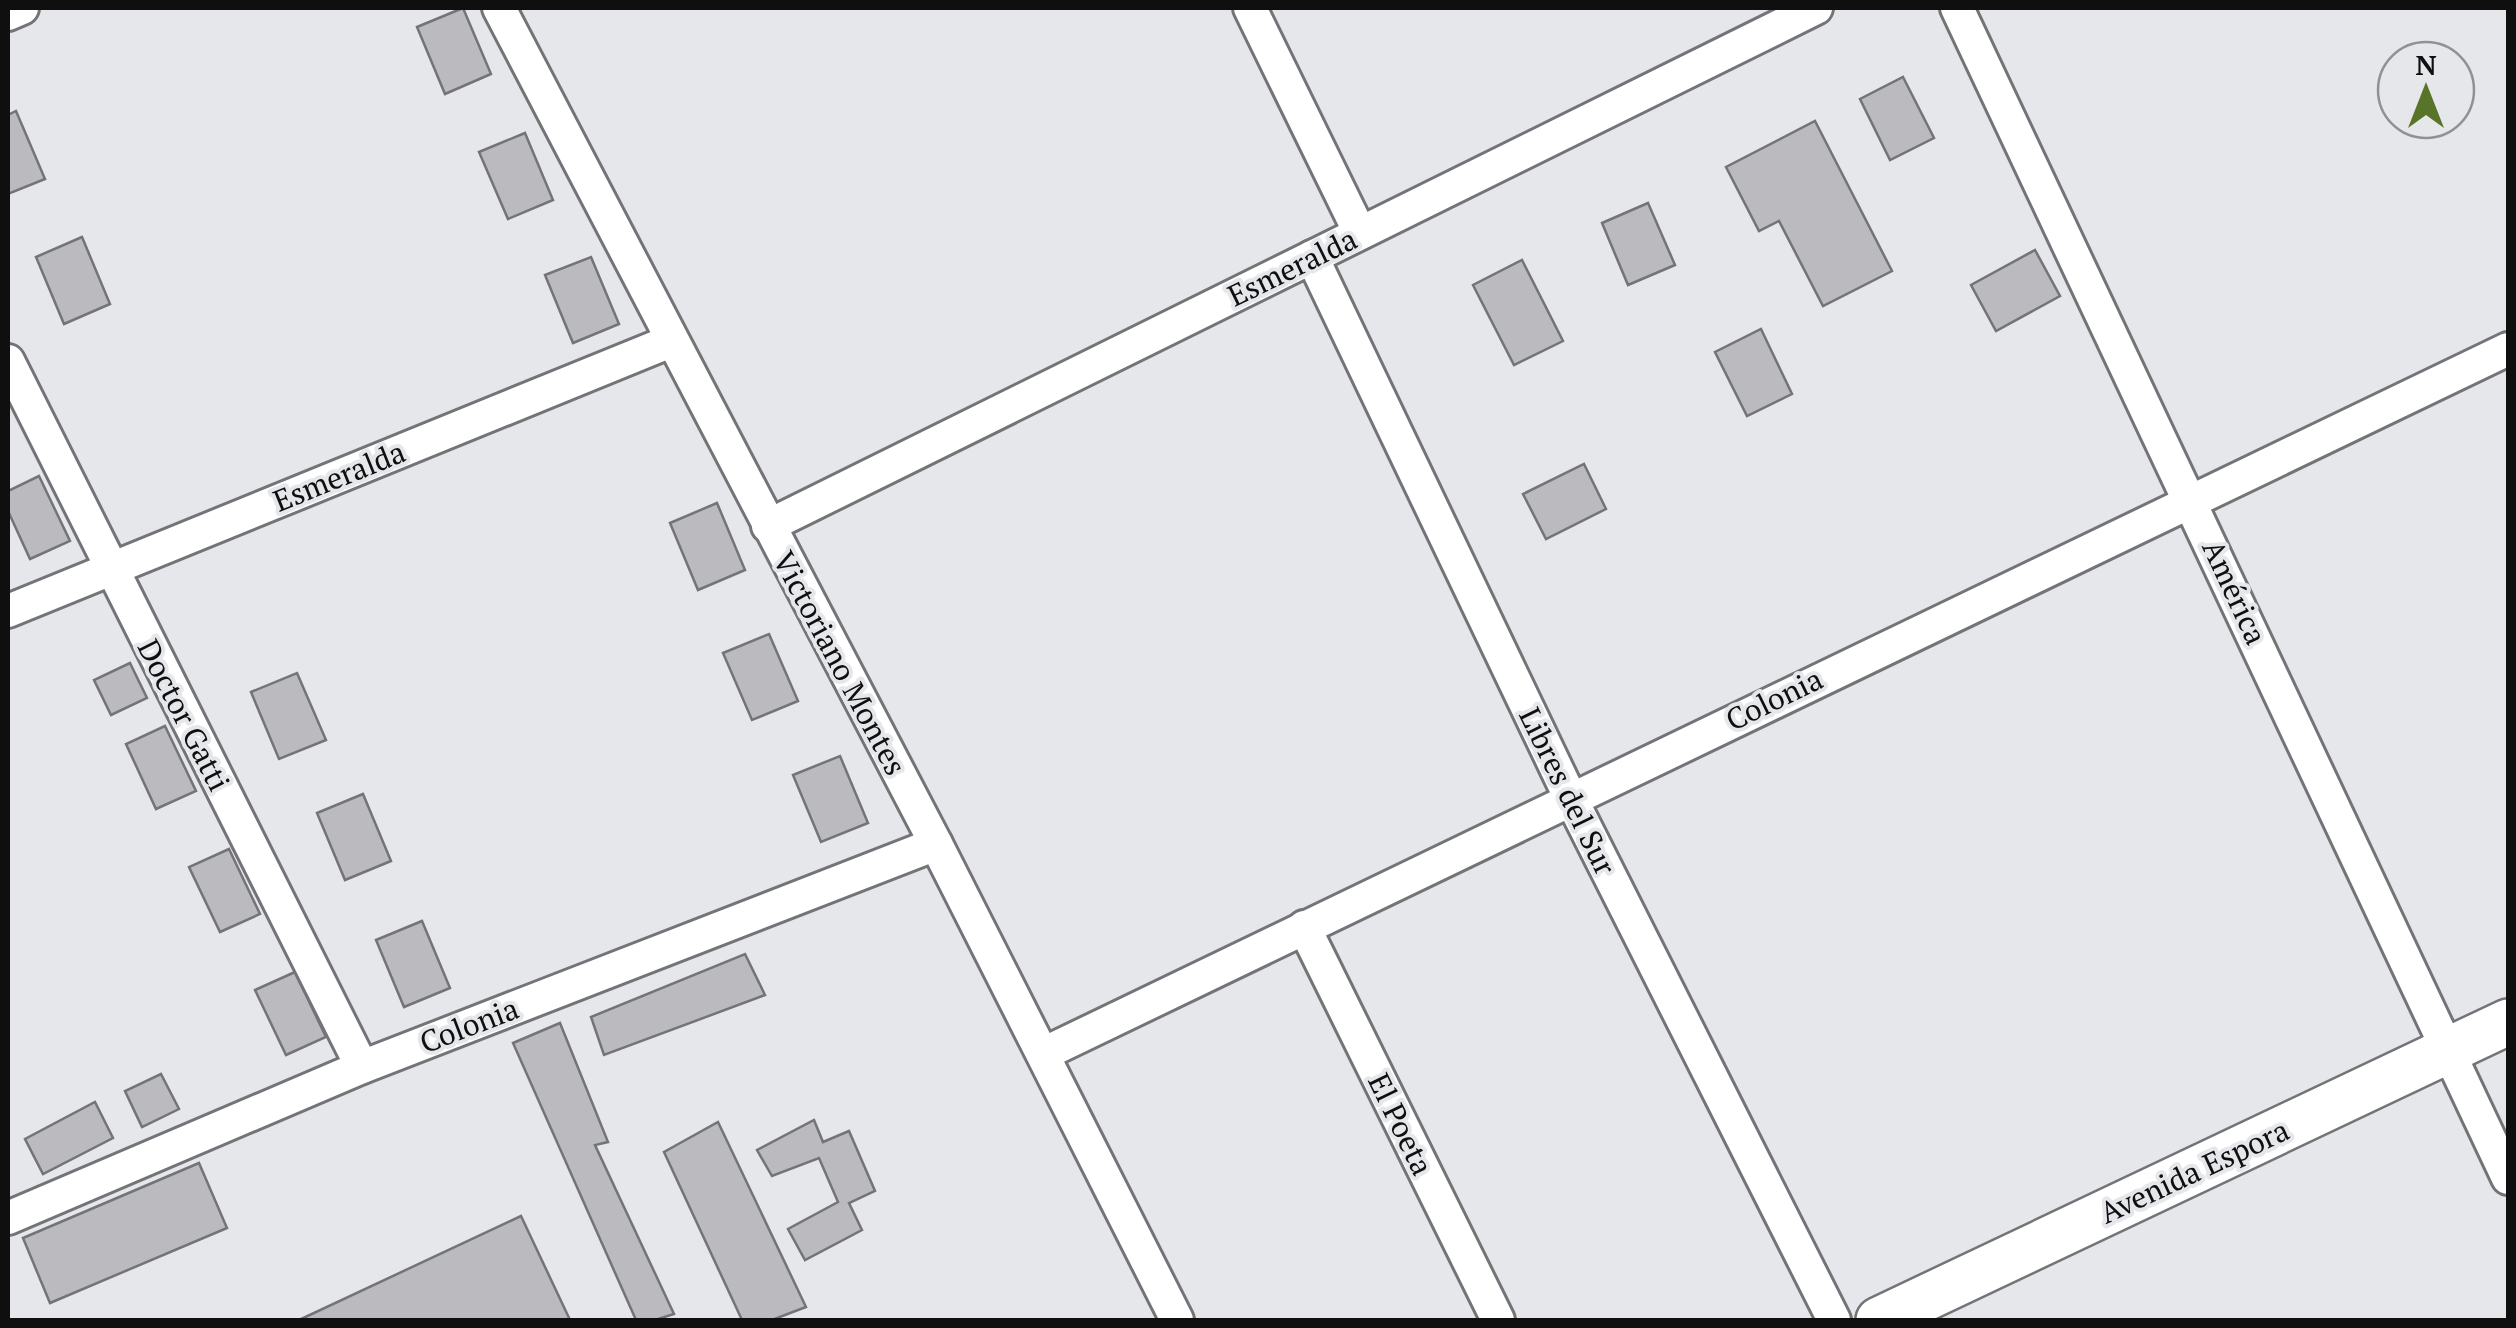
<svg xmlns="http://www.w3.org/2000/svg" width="2516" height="1328" viewBox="0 0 2516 1328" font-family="'PT Serif',serif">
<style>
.building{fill:#bababf;stroke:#737478;stroke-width:2.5}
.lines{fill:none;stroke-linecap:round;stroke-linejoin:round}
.minor-casing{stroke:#737478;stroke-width:38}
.secondary-casing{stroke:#737478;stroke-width:50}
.minor{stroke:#fff;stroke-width:32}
.secondary{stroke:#fff;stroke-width:45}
.labels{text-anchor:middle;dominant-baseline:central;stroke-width:8;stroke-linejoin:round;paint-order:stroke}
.street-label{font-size:30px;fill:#0f0f10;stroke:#e6e7eb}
</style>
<rect width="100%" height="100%" fill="#e6e7eb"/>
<!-- building -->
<g class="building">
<polygon points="463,8 491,74 445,94 417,27"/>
<polygon points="1903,77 1934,138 1890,160 1860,99"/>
<polygon points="16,111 45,179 8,194 8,115"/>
<polygon points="1815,121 1892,271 1823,306 1779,221 1759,231 1726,167"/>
<polygon points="525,133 553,200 508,219 479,152"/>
<polygon points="1648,203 1675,265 1628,285 1602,223"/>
<polygon points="82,237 110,304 64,324 36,257"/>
<polygon points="2035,250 2060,296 1996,331 1971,285"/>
<polygon points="591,257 619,324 573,343 545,275"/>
<polygon points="1522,260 1563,341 1514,365 1473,285"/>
<polygon points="1761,329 1792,394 1747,416 1715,352"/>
<polygon points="1584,464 1606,509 1546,539 1523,494"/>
<polygon points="39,476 70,541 30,559 8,511 8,491"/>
<polygon points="717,503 745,570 698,590 670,523"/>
<polygon points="769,634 798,701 752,720 723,653"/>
<polygon points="130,663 147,698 111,715 94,680"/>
<polygon points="297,673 326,740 279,759 251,692"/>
<polygon points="165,726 196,791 156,809 126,744"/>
<polygon points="840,756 868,823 821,842 793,775"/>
<polygon points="363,794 391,861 345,880 317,813"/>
<polygon points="229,849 260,914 220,932 189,867"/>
<polygon points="422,921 450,988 404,1007 376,940"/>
<polygon points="745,954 765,995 604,1055 591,1017"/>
<polygon points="295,972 326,1037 286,1055 255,990"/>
<polygon points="560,1023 608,1142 595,1145 674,1314 655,1320 636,1320 513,1043"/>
<polygon points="161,1074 179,1109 142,1127 125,1091"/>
<polygon points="95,1102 113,1138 43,1174 25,1139"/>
<polygon points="814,1120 823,1142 849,1131 875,1191 849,1203 862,1230 805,1260 788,1229 838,1202 819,1158 772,1176 757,1150"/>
<polygon points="718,1122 806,1307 772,1320 742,1320 664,1152"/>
<polygon points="199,1163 227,1228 50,1303 23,1238"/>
<polygon points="521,1216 570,1320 299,1320"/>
</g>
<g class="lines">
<!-- minor casing -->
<g class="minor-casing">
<g id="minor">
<polyline points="499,8 936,844 1177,1320"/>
<polyline points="1250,8 1360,233"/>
<polyline points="1957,8 2508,1178"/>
<polyline points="8,14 22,8"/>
<polyline points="1312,257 1570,797 1834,1320"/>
<polyline points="8,361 362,1067"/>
<polyline points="768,526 1816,8"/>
<polyline points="8,611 671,341"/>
<polyline points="1304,927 1498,1320"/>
<polyline points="1043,1054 2508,349"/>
<polyline points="8,1218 362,1067 936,844"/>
</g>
</g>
<!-- secondary casing -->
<g class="secondary-casing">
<polyline id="secondary" points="1879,1320 2508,1022"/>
</g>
<!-- minor -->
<use href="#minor" class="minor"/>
<!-- secondary -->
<use href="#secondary" class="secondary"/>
</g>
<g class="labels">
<!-- street labels -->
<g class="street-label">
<text transform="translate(1292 267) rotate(-26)">Esmeralda</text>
<text transform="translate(339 476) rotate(-22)">Esmeralda</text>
<text transform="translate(2235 592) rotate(65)">América</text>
<text transform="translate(840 663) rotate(62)">Victoriano Montes</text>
<text transform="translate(1774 699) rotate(-26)">Colonia</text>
<text transform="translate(184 715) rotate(63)">Doctor Gatti</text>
<text transform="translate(1568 791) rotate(64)">Libres del Sur</text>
<text transform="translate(469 1025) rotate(-21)">Colonia</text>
<text transform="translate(1401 1124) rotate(64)">El Poeta</text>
<text transform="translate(2194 1171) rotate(-25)">Avenida Espora</text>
</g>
</g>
<!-- border -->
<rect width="2516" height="1328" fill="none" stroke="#0f0f10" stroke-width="20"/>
<!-- north arrow -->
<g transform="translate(2426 90)"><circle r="48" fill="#e6e7eb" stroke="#909193" stroke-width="2.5"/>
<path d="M0-8L18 38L0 25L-18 38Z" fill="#587428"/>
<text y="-15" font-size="28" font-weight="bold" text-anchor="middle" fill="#0f0f10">N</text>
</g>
</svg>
